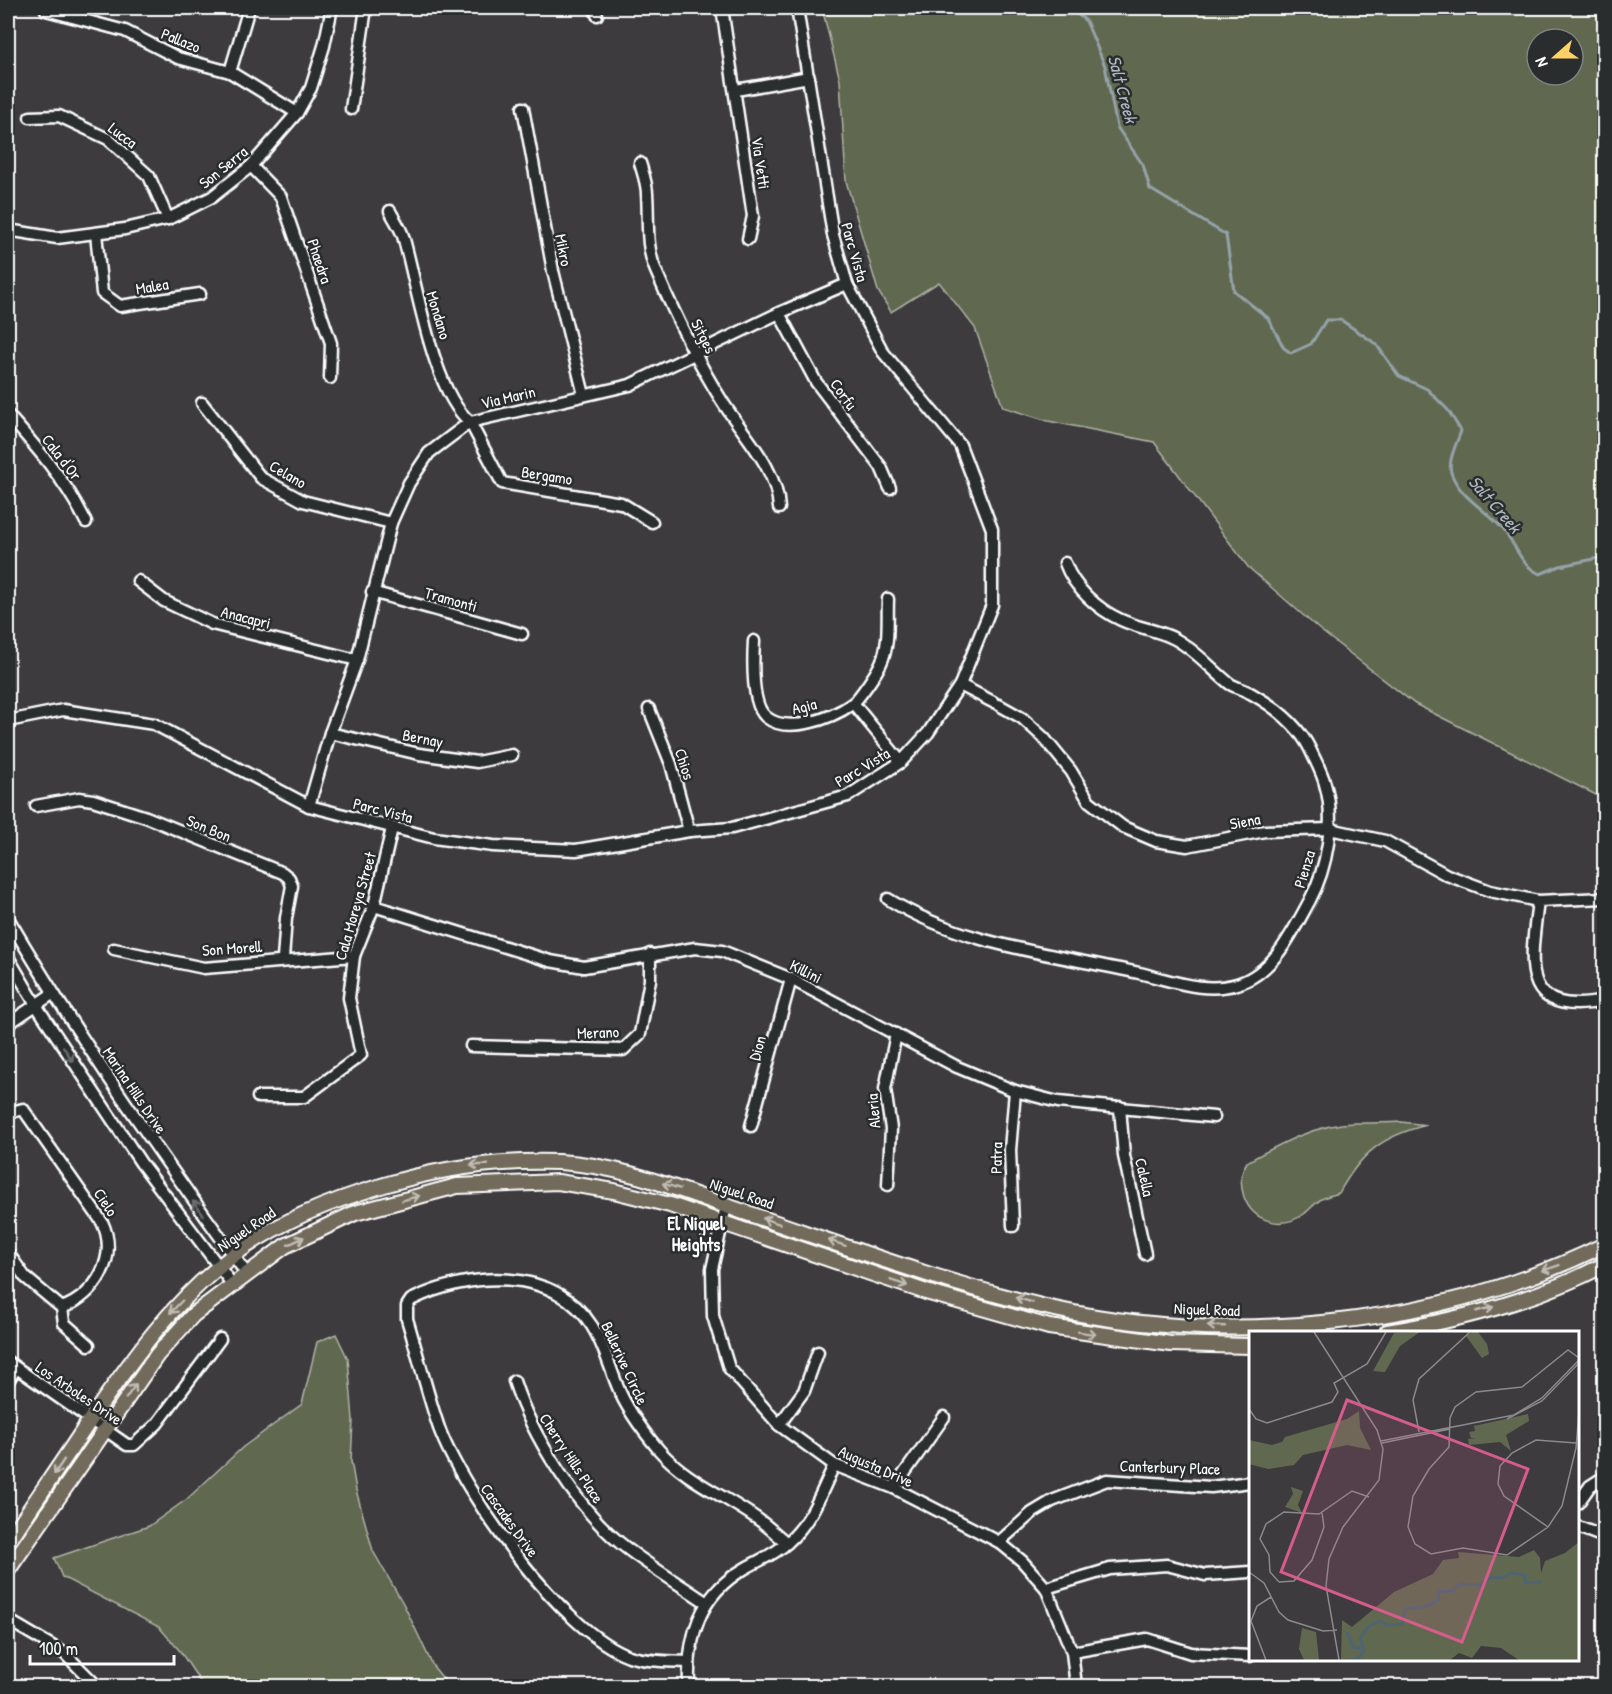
<svg xmlns="http://www.w3.org/2000/svg" width="1612" height="1694" viewBox="0 0 1612 1694" font-family="'Patrick Hand',sans-serif">
<style>
.green{fill:#606950;stroke:#b0b4a8;stroke-width:1.5;fill-rule:evenodd}
.lines{fill:none;stroke-linecap:round;stroke-linejoin:round}
.stream{stroke:#95a2aa;stroke-width:3}
.minor-casing{stroke:#fff;stroke-width:15}
.major-casing{stroke:#fff;stroke-width:18}
.minor{stroke:#2a2d2e;stroke-width:10}
.major{stroke:#726b5a;stroke-width:14}
.oneway{stroke:#6a6c6d}
.oneway2{stroke:#c0bcb5}
.labels{text-anchor:middle;dominant-baseline:central;stroke-width:5;stroke-linejoin:round;paint-order:stroke}
.street-label{font-size:16px;fill:#fff;stroke:#2a2d2e}
.water-label{font-size:18px;font-style:italic;fill:#afb9c0;stroke:#2a2d2e}
.neighbourhood-label{font-size:18px;font-weight:bold;fill:#fff;stroke:#2a2d2e}
.inset-river{fill:none;stroke:#4e6472;stroke-width:3}
.inset-road{fill:none;stroke:#8b898c;stroke-width:1.5}
.view{fill:#d45d8c;fill-opacity:0.15;stroke:#d45d8c;stroke-width:3}
.inset-edge{fill:none;stroke:#fff;stroke-width:3}
</style>
<rect width="100%" height="100%" fill="#3e3b3f"/>
<filter id="ink" filterUnits="userSpaceOnUse"><feTurbulence type="fractalNoise" baseFrequency=".0167" numOctaves="2"/><feDisplacementMap in="SourceGraphic" scale="12" xChannelSelector="R" yChannelSelector="G"/><feConvolveMatrix kernelMatrix="1 2 1 2 8 2 1 2 1" color-interpolation-filters="sRGB"/></filter>
<g filter="url(#ink)">
<!-- green -->
<g class="green">
<path d="M822,8H1604V799L1415,704L1320,630L1248,567L1154,442L1048,421L1003,407L975,328L939,282L891,312L878,291L846,181L840,80ZM1537,39H1573V75H1537Z"/>
<path d="M1401,1122L1427,1125C1382,1136 1361,1153 1339,1193C1334,1195 1330,1195 1326,1197C1318,1199 1311,1209 1304,1214C1282,1230 1253,1222 1244,1197C1240,1185 1240,1173 1247,1162C1280,1144 1316,1124 1354,1123C1370,1123 1385,1123 1401,1122Z"/>
<polygon points="336,1334 348,1359 353,1420 351,1461 356,1490 373,1551 404,1605 433,1666 449,1686 203,1686 180,1651 159,1627 62,1577 54,1558 149,1526 187,1499 243,1447 302,1404 317,1342"/>
</g>
<g class="lines">
<!-- stream -->
<path class="stream" d="M1070,8L1086,21L1105,66L1117,127L1143,165L1150,189L1226,235L1234,291L1268,318L1284,348L1291,353L1311,344L1326,320H1341L1376,344L1399,376L1427,389L1448,410L1461,431C1457,443 1446,463 1452,475C1460,496 1485,510 1500,526C1517,543 1517,563 1540,574L1560,566L1604,557"/>
<!-- minor casing -->
<g class="minor-casing">
<g id="minor">
<polyline points="595,8 597,15"/>
<polyline points="722,8 753,216 748,239"/>
<polyline points="46,10 125,31 178,58 230,72 297,113"/>
<polyline points="230,72 249,8"/>
<polyline points="736,90 809,77"/>
<polyline points="523,108 553,271 584,395"/>
<polyline points="351,109 366,8"/>
<polyline points="30,117 59,116 108,139 149,176 168,219"/>
<path d="M640,163C643,173 647,184 647,194C649,220 645,246 656,271C675,315 696,360 722,401C743,435 777,467 779,508"/>
<polyline points="251,166 281,197 331,343 330,378"/>
<path d="M390,211C394,219 400,227 403,236C417,283 432,391 470,422L502,483L621,503L652,522"/>
<polyline points="8,230 57,238 125,229 168,219 212,197 251,166 297,113 311,88 324,46 332,8"/>
<polyline points="96,233 102,293 120,306 200,294"/>
<polyline points="779,313 816,382 881,467 890,488"/>
<polyline points="202,403 261,478 303,501 391,523"/>
<path d="M8,415C38,449 66,481 86,522"/>
<polyline points="138,581 164,601 212,624 357,660"/>
<polyline points="372,592 522,634"/>
<path d="M754,641C753,659 751,705 766,717C788,735 832,718 852,704C859,699 877,672 881,663C890,644 887,620 888,599"/>
<polyline points="960,685 993,702"/>
<polyline points="853,703 901,762"/>
<polyline points="999,705 1022,718 1044,738 1071,771 1089,801 1123,827 1156,841 1187,846 1265,831 1330,829 1385,841 1447,875 1490,891 1538,901"/>
<polyline points="649,709 671,764 689,831"/>
<polyline points="8,721 63,710 154,724 309,806 434,838 493,846 576,850 689,831 732,828 848,796 901,762 928,733 960,685 992,605 992,529 960,445 883,352 847,284 833,235 797,8"/>
<polyline points="330,733 419,754 477,762 512,755"/>
<polyline points="36,806 79,798 93,800 146,817 283,873 289,878 292,886 286,918 283,959"/>
<polyline points="309,806 330,733 357,660 391,523 409,483 429,453 470,422 630,385 779,313 847,284"/>
<path d="M1604,898L1538,901C1531,961 1517,1018 1604,1001"/>
<path d="M888,899C963,946 1054,954 1139,973C1170,980 1204,994 1237,984C1274,973 1293,931 1310,900C1327,868 1336,820 1325,784C1322,772 1315,760 1310,749C1298,725 1275,707 1252,694C1245,690 1237,688 1230,684C1211,669 1197,651 1175,639C1158,630 1138,628 1121,620C1097,609 1074,588 1065,563"/>
<polyline points="374,906 550,961 584,967 695,948 722,951 791,979 957,1067 1015,1091 1058,1102 1214,1117"/>
<path d="M8,918C80,1041 162,1157 246,1273"/>
<polyline points="114,949 204,968 354,956"/>
<polyline points="8,957 36,1005 141,1163 232,1284"/>
<polyline points="8,1024 52,994"/>
<polyline points="471,1046 623,1050 640,1034 650,980 650,954"/>
<polyline points="258,1097 304,1097 361,1055 349,998 354,956 374,906 392,828"/>
<polyline points="1120,1107 1124,1156 1145,1254"/>
<path d="M8,1113L23,1109L102,1222C119,1257 96,1295 62,1308"/>
<polyline points="751,1126 791,979"/>
<polyline points="888,1185 891,1129 885,1089 896,1034"/>
<polyline points="726,1206 712,1269 713,1316 729,1368 779,1425 834,1465 894,1488 999,1542 1022,1561 1046,1588 1072,1652 1076,1686"/>
<polyline points="1013,1226 1010,1150 1015,1091"/>
<polyline points="8,1253 25,1277 62,1308 64,1323 89,1345"/>
<polyline points="8,1362 127,1445 134,1445 157,1424 220,1339"/>
<polyline points="8,1381 16,1368"/>
<path d="M514,1381C531,1434 577,1508 620,1543C647,1565 678,1583 707,1603"/>
<polyline points="779,1425 804,1391 818,1352"/>
<polyline points="894,1488 944,1417"/>
<polyline points="1578,1503 1590,1486 1604,1477"/>
<polyline points="1578,1527 1604,1537"/>
<polyline points="999,1542 1032,1513 1052,1501 1107,1480 1211,1487 1250,1482"/>
<polyline points="1046,1588 1110,1569 1167,1565 1205,1575 1250,1572"/>
<polyline points="8,1620 64,1653 97,1686"/>
<polyline points="1072,1652 1147,1639 1191,1653 1250,1656"/>
<path d="M688,1662C668,1661 648,1662 629,1656C563,1633 463,1493 439,1428C427,1393 418,1355 407,1319V1306L411,1300C468,1272 553,1265 592,1326C604,1345 609,1365 617,1385C626,1409 642,1430 659,1450C686,1481 726,1496 759,1520C769,1527 778,1536 787,1543"/>
<path d="M689,1686C687,1638 699,1595 744,1569C759,1560 774,1555 787,1543C811,1522 821,1494 834,1465"/>
</g>
</g>
<!-- major casing -->
<g class="major-casing">
<g id="major">
<path d="M1387,1332C1460,1320 1539,1299 1604,1265"/>
<path d="M8,1542C34,1502 62,1463 88,1423C132,1359 172,1301 235,1254C280,1221 328,1202 381,1186C439,1168 498,1160 559,1162C622,1165 682,1191 741,1211C842,1245 946,1284 1050,1308C1229,1348 1440,1326 1604,1245"/>
<polyline points="8,1570 157,1355 193,1315 285,1246 355,1213 457,1186 558,1182 614,1191 670,1205 926,1292 1049,1327 1171,1344 1250,1346"/>
</g>
</g>
<!-- minor -->
<use href="#minor" class="minor"/>
<!-- major -->
<use href="#major" class="major"/>
</g>
<!-- one-way arrows -->
<defs><path id="oneway-shaft" d="M-6 0H5M1.5-3L5.5 0L1.5 3" fill="none" stroke-width="1.6" stroke-linecap="round" stroke-linejoin="round" transform="scale(1.5)"/></defs>
<g class="oneway">
<use href="#oneway-shaft" transform="translate(68 1054) rotate(57)"/>
<use href="#oneway-shaft" transform="translate(198 1208) rotate(-127)"/>
</g>
<g class="oneway2">
<use href="#oneway-shaft" transform="translate(479 1165) rotate(178)"/>
<use href="#oneway-shaft" transform="translate(671 1186) rotate(-163)"/>
<use href="#oneway-shaft" transform="translate(411 1198) rotate(-15)"/>
<use href="#oneway-shaft" transform="translate(771 1221) rotate(-161)"/>
<use href="#oneway-shaft" transform="translate(296 1241) rotate(-25)"/>
<use href="#oneway-shaft" transform="translate(837 1243) rotate(-162)"/>
<use href="#oneway-shaft" transform="translate(1551 1268) rotate(161)"/>
<use href="#oneway-shaft" transform="translate(899 1283) rotate(18)"/>
<use href="#oneway-shaft" transform="translate(1024 1300) rotate(-164)"/>
<use href="#oneway-shaft" transform="translate(176 1307) rotate(134)"/>
<use href="#oneway-shaft" transform="translate(1485 1309) rotate(-15)"/>
<use href="#oneway-shaft" transform="translate(1216 1326) rotate(-178)"/>
<use href="#oneway-shaft" transform="translate(1087 1333) rotate(9)"/>
<use href="#oneway-shaft" transform="translate(131 1391) rotate(-55)"/>
<use href="#oneway-shaft" transform="translate(59 1467) rotate(124)"/>
</g>
</g>
<g class="labels">
<!-- street labels -->
<g class="street-label">
<text transform="translate(181 40) rotate(22)">Pallazo</text>
<text transform="translate(123 135) rotate(37)">Lucca</text>
<text transform="translate(761 163) rotate(82)">Via Vetti</text>
<text transform="translate(223 167) rotate(-39)">Son Serra</text>
<text transform="translate(564 250) rotate(79)">Mikro</text>
<text transform="translate(855 252) rotate(74)">Parc Vista</text>
<text transform="translate(320 261) rotate(71)">Phaedra</text>
<text transform="translate(152 286) rotate(-9)">Malea</text>
<text transform="translate(439 315) rotate(73)">Mondano</text>
<text transform="translate(704 336) rotate(63)">Sitges</text>
<text transform="translate(844 394) rotate(55)">Corfu</text>
<text transform="translate(508 397) rotate(-13)">Via Marin</text>
<text transform="translate(62 457) rotate(52)">Cala d'Or</text>
<text transform="translate(288 474) rotate(30)">Celano</text>
<text transform="translate(547 475) rotate(9)">Bergamo</text>
<text transform="translate(451 599) rotate(16)">Tramonti</text>
<text transform="translate(246 617) rotate(14)">Anacapri</text>
<text transform="translate(804 706) rotate(-14)">Agia</text>
<text transform="translate(423 738) rotate(11)">Bernay</text>
<text transform="translate(685 764) rotate(72)">Chios</text>
<text transform="translate(862 767) rotate(-31)">Parc Vista</text>
<text transform="translate(383 810) rotate(14)">Parc Vista</text>
<text transform="translate(1245 821) rotate(-11)">Siena</text>
<text transform="translate(209 828) rotate(22)">Son Bon</text>
<text transform="translate(1304 869) rotate(-73)">Pienza</text>
<text transform="translate(355 906) rotate(-74)">Cala Moreya Street</text>
<text transform="translate(232 948) rotate(-4)">Son Morell</text>
<text transform="translate(806 971) rotate(27)">Killini</text>
<text transform="translate(598 1032) rotate(-2)">Merano</text>
<text transform="translate(757 1048) rotate(-75)">Dion</text>
<text transform="translate(135 1090) rotate(56)">Marina Hills Drive</text>
<text transform="translate(873 1111) rotate(-95)">Aleria</text>
<text transform="translate(996 1158) rotate(-89)">Patra</text>
<text transform="translate(1145 1177) rotate(77)">Calella</text>
<text transform="translate(742 1193) rotate(19)">Niguel Road</text>
<text transform="translate(106 1202) rotate(57)">Cielo</text>
<text transform="translate(246 1229) rotate(-34)">Niguel Road</text>
<text transform="translate(1207 1309) rotate(2)">Niguel Road</text>
<text transform="translate(625 1363) rotate(65)">Bellerive Circle</text>
<text transform="translate(79 1393) rotate(34)">Los Arboles Drive</text>
<text transform="translate(572 1458) rotate(57)">Cherry Hills Place</text>
<text transform="translate(876 1466) rotate(24)">Augusta Drive</text>
<text transform="translate(1170 1467) rotate(2)">Canterbury Place</text>
<text transform="translate(510 1520) rotate(54)">Cascades Drive</text>
</g>
<!-- water labels -->
<g class="water-label">
<text transform="translate(1123 89) rotate(75)">Salt Creek</text>
<text transform="translate(1495 504) rotate(49)">Salt Creek</text>
</g>
<!-- neighbourhood labels -->
<g class="neighbourhood-label">
<text x="696" y="1223">El Niguel<tspan x="696" dy="21">Heights</tspan></text>
</g>
</g>
<!-- overview -->
<g transform="translate(1249 1331)">
<rect width="330" height="330" fill="#3e3b3f"/>
<path d="M171,1L151,15L136,41L124,40L145,2ZM223,1H229L238,13L240,23L233,27L217,5ZM110,80L111,97L122,119L98,114L54,124L45,134L19,138L0,133V109L23,114L33,111L36,106L98,88ZM279,83L280,90L257,104L262,120L251,111L220,114L219,108L227,107H222L220,101L226,100L225,95ZM42,156L54,160L49,174L53,182L36,176L44,163ZM330,211V329H270L252,317L232,315L223,327L210,322L201,329H92L93,289L103,296L145,261L184,243L194,229L210,227L209,221L270,226L285,219L291,227L292,242L296,230L316,222ZM53,297L67,301L70,329H55L50,318Z" fill="#606950"/>
<path class="inset-river" d="M98,301L104,316L112,317M102,329L110,327L115,319L111,307L120,295L132,290L137,294L153,293L156,278L179,275L190,268L189,261L203,260L211,253L232,254L243,246L253,247L262,242L276,244V252L293,251"/>
<path class="inset-road" d="M65,1L128,99L134,118L130,149L94,196L80,228L77,255L90,329M330,27L319,19L273,56L227,61L206,76L201,87L200,116L180,138L164,165L159,196L166,213L182,223L214,217L258,224L299,196L313,175L327,117L330,80M0,78L7,88L18,92L83,71L89,61L85,52L118,33L137,1M258,88L293,70L330,32M170,101L164,69L170,48L221,1M132,110L265,84L293,67L330,29M133,112L201,98M299,196L255,165L249,153L251,135L263,122L287,109L327,112M0,241L15,252L30,281L39,289L74,300L88,299M30,251L21,241L20,224L11,208L17,193L35,181L70,183L103,160L120,166M30,251L45,250L63,229L75,196L73,182M17,329L2,290L8,275L22,266"/>
<path class="view" d="M98,69L279,138L213,311L32,241Z"/>
<rect width="330" height="330" class="inset-edge"/>
</g>
<!-- margin -->
<rect width="1612" height="1694" fill="none" stroke="#2a2d2e" stroke-width="30"/>
<rect x="15" y="15" width="1582" height="1664" fill="none" stroke="#fff" stroke-width="2" filter="url(#ink)"/>
<!-- north arrow -->
<g transform="translate(1555 57) rotate(249)"><circle r="28" fill="#2a2d2e" stroke="#7f8182" stroke-width="1.5"/>
<path d="M0-4.5L10 22L0 15L-10 22Z" fill="#ffd166"/>
<text y="-9" font-size="16" font-weight="bold" text-anchor="middle" fill="#ffffff">N</text>
</g>
<!-- scale -->
<path d="M30 1655v9h144v-9" fill="none" stroke="#ffffff" stroke-width="3"/>
<text x="39" y="1655" font-size="18" fill="#ffffff" stroke="#2a2d2e" stroke-width="4.5" paint-order="stroke">100 m</text>
</svg>
